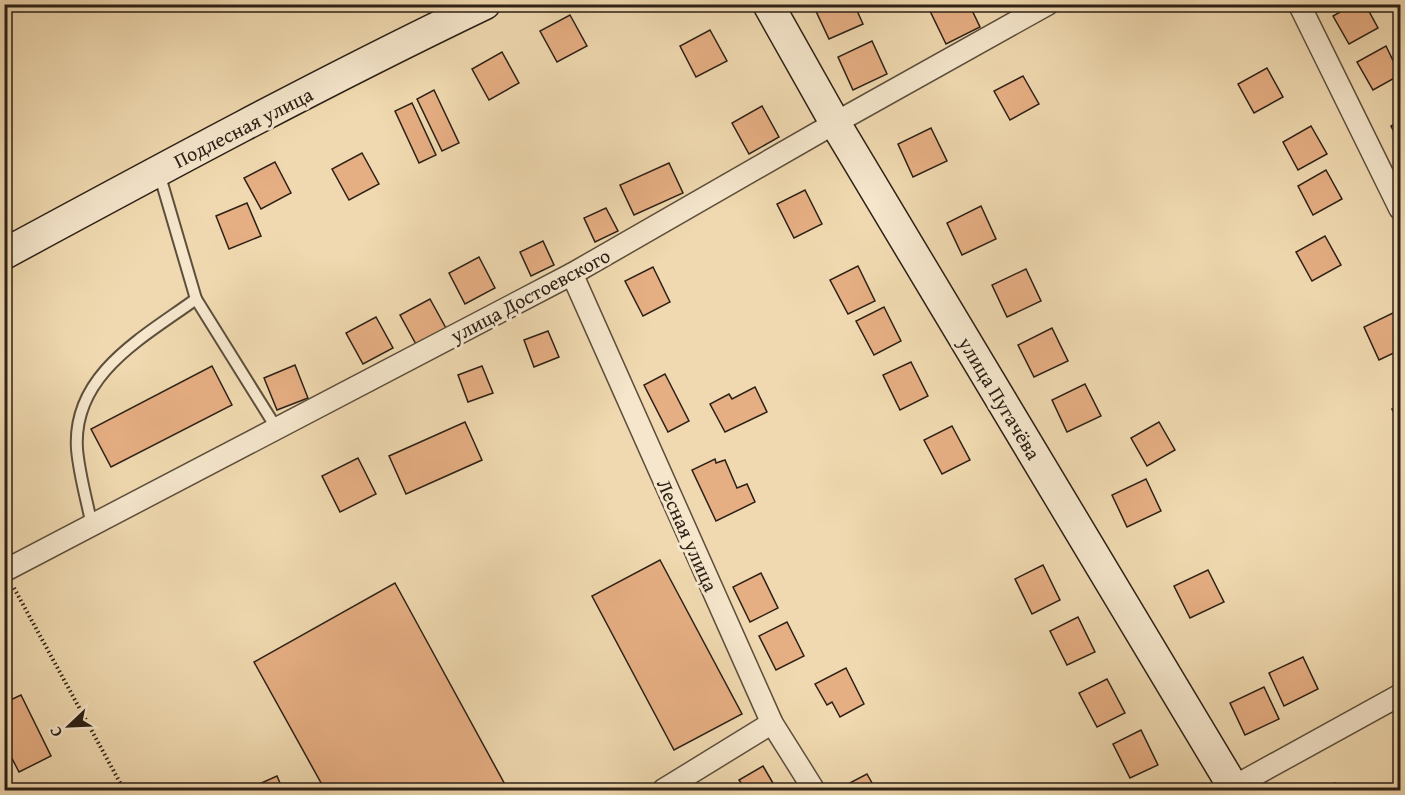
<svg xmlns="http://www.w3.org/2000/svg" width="1405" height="795" viewBox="0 0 1405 795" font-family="'Gentium Book Plus',serif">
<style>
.building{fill:#e6ae83;stroke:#2c2116;stroke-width:1.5}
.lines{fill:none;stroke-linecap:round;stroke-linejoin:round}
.lane-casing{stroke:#5d4f3c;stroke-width:14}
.street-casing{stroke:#5d4f3c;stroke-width:24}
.secondary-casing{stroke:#2c2116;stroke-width:33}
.path{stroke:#2c2116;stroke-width:4;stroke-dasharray:1.5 3;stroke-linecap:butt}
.lane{stroke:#f5e6cc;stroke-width:10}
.street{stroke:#f5e6cc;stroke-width:21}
.secondary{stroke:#f5e6cc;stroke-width:30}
.labels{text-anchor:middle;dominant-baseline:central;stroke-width:6;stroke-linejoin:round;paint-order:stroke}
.street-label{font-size:20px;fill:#2c2116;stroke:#f5e6cc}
</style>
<rect width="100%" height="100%" fill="#f0d9b0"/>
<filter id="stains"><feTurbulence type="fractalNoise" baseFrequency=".00333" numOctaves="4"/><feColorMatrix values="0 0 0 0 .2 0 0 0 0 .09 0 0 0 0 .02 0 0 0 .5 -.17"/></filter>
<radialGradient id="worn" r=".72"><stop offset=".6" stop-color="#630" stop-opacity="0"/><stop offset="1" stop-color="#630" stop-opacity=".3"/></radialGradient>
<!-- building -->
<g class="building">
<polygon points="820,4 854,4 863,24 829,39 814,7"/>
<polygon points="945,4 969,4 980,27 946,44 930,11"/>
<polygon points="1354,4 1365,4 1378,28 1349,44 1333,16"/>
<polygon points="570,15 587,46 557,62 540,31"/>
<polygon points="710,30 727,61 696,77 680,46"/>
<polygon points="872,41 887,74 853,90 838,57"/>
<polygon points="1386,46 1400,75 1373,90 1357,62"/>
<polygon points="502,52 519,83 489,100 472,69"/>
<polygon points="1267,68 1283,97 1254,113 1238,84"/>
<polygon points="1023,76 1039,104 1010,120 994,91"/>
<polygon points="434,90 459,143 442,151 417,99"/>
<polygon points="412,103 436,155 419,163 395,111"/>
<polygon points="762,106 779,137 749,154 732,123"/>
<polygon points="1400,121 1400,144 1391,126"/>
<polygon points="1311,126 1327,154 1298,170 1283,142"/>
<polygon points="931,128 947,161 913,177 898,144"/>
<polygon points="362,153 379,184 349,200 332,169"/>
<polygon points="275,162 291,193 261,209 244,178"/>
<polygon points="669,163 683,193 634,215 620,185"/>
<polygon points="1326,170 1342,199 1313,215 1298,186"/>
<polygon points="805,190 822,224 794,238 777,204"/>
<polygon points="247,203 261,236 229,249 216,216"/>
<polygon points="981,206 996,239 962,255 947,223"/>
<polygon points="606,208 618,231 595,242 584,218"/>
<polygon points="1325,236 1341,265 1312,281 1296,252"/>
<polygon points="543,241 554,265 531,276 520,252"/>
<polygon points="479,257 495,288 465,304 449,273"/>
<polygon points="858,266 875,301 848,314 830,280"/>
<polygon points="653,267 670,302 643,316 625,281"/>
<polygon points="1026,269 1041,301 1007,317 992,285"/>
<polygon points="430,299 447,330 417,346 400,315"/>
<polygon points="884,307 901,341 874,355 856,321"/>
<polygon points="1397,311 1400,318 1400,350 1379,360 1364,327"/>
<polygon points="376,317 393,348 363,364 346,333"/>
<polygon points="1052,328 1068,361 1034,377 1018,345"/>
<polygon points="548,331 559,357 534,367 524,340"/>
<polygon points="911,362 928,396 900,410 883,375"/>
<polygon points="295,365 308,398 277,410 264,378"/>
<polygon points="212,366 232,405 111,467 91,429"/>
<polygon points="482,366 493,393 468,402 458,375"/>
<polygon points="665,374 689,421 668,432 644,385"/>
<polygon points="1085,384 1101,416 1067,432 1052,400"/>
<polygon points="755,387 767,412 725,432 710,404 729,394 732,399"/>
<polygon points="1400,405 1400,425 1392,409"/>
<polygon points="465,422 482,460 406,494 389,456"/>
<polygon points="1159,422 1175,450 1147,466 1131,438"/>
<polygon points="952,426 970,460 942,474 924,440"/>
<polygon points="358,458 376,494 340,512 322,476"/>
<polygon points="715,459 716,463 725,460 737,488 747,484 755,502 716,521 692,470"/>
<polygon points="1146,479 1161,511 1127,527 1112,495"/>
<polygon points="660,560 742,714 674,750 592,596"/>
<polygon points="1043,565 1060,600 1032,614 1015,579"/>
<polygon points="1208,570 1224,602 1190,618 1174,586"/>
<polygon points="761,573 778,608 750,622 733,587"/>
<polygon points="395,583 508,790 325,790 254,662"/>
<polygon points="1078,617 1095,652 1067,665 1050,631"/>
<polygon points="787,622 804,656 776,670 759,636"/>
<polygon points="1303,657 1318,689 1284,706 1269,673"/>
<polygon points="846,668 864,704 840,717 832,702 827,705 815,684"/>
<polygon points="1107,679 1125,713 1097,727 1079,693"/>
<polygon points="1264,687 1279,719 1245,735 1230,703"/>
<polygon points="21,695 51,756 19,772 4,743 4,703"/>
<polygon points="1141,730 1158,765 1130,778 1113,744"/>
<polygon points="763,766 777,790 746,790 739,780"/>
<polygon points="867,774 876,790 841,790 840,788"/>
<polygon points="277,776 283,790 246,790"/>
<polygon points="1335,783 1339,790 1322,790"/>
</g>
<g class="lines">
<!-- lane casing -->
<g class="lane-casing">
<g id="lane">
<polyline points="196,299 277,429"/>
<path d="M92,526C87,501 79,474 77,449C72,374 144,337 196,299L159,173"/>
</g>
</g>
<!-- street casing -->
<g class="street-casing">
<g id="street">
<polyline points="1299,4 1400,209"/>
<polyline points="572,274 772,723 814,790"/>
<polyline points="4,571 572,274 835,123 1048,4"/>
<polyline points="1233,787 1400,695"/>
<polyline points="663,790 772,723"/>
</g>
</g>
<!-- secondary casing -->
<g class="secondary-casing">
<g id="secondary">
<polyline points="768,4 835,123 1235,790"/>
<path d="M4,254C163,168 322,82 485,4"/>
</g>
</g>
<!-- path -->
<polyline class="path" points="14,588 124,790"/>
<!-- lane -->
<use href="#lane" class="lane"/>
<!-- street -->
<use href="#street" class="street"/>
<!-- secondary -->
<use href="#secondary" class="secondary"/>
</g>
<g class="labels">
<!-- street labels -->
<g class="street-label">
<text transform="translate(243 127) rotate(-27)">Подлесная улица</text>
<text transform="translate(530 295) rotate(-28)">улица Достоевского</text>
<text transform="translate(1000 398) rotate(59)">улица Пугачёва</text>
<text transform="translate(688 535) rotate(66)">Лесная улица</text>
</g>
</g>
<!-- margin -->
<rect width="1405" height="795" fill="none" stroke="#f0d9b0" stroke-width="24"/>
<rect x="6" y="6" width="1393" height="783" fill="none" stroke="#2c2116" stroke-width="3"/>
<rect x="12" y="12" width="1381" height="771" fill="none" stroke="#2c2116" stroke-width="1.5"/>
<!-- north arrow -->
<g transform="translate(69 726) rotate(247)" stroke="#f5e6cc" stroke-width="4.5" paint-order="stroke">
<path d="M0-4.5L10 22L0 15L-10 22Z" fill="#2c2116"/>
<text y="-9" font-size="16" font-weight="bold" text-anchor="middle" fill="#2c2116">С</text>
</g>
<rect width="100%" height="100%" filter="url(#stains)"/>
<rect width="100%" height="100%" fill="url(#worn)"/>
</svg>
